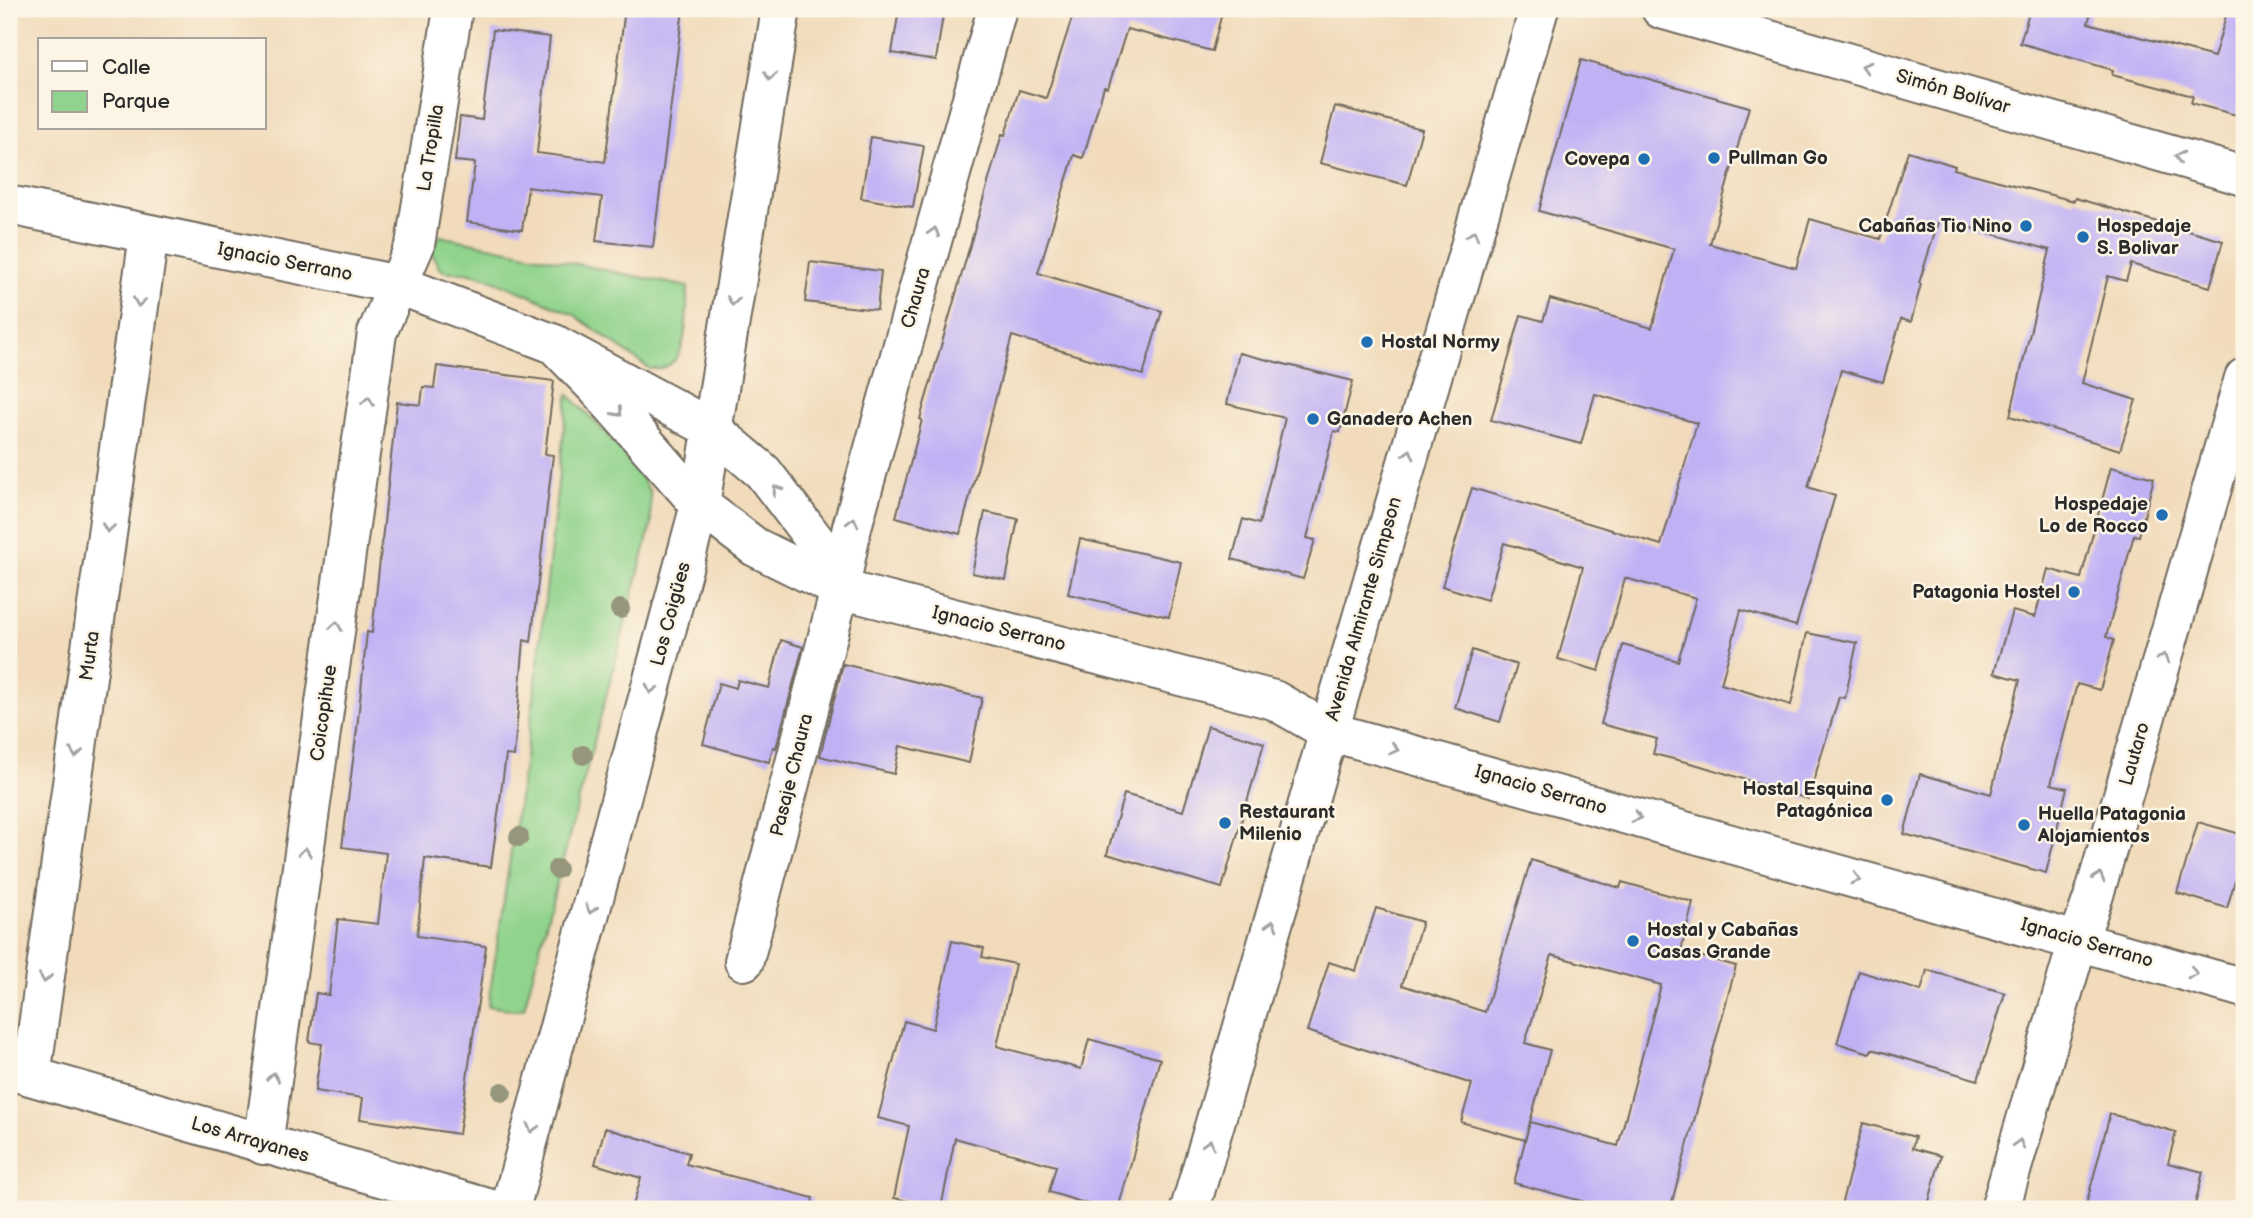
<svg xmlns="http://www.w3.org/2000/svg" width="2253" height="1218" viewBox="0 0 2253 1218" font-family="'Balsamiq Sans',sans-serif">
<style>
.green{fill:#90d38c;stroke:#5e7f5c;stroke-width:2}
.building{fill:#c0b1f5}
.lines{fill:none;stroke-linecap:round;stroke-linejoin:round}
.minor-casing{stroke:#70695d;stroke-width:42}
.major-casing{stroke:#70695d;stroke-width:42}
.minor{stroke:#fff;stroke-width:38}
.major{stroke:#fff;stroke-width:38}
.tree{fill:#95967c}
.oneway{stroke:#a0a0a0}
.poi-dot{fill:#1f6fb2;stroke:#fcf5e5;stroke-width:2.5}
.labels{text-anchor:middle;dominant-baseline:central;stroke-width:5;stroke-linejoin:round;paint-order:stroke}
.street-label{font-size:19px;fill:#2b2b2b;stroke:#fcf5e5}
.poi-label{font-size:19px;font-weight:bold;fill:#2b2b2b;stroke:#fcf5e5;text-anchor:start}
</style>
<rect width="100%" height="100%" fill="#fcf5e5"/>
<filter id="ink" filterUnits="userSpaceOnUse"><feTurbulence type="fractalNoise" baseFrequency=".0143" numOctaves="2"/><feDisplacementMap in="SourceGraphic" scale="14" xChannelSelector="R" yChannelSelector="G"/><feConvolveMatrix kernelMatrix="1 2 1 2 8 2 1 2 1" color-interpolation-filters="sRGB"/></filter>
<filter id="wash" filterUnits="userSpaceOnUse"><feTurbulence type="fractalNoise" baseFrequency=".00686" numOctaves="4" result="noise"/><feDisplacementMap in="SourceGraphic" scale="28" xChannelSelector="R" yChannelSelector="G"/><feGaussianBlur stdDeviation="1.57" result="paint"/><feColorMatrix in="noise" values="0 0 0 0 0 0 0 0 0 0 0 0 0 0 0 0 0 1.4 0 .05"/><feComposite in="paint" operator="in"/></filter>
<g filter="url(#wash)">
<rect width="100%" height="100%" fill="#f1dbbb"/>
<!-- green -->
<g class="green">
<path d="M440,236L688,287C685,317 692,372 650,369L573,314L486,277L466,272H446L439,268L432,253L433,244Z"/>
<polygon points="568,394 629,457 650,492 651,525 524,1008 515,1010 488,1006 534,698"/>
</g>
<g id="blocks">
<!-- building -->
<g class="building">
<polygon points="625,9 683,9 653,247 596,241 602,197 528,187 522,230 467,222 475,163 455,161 460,117 482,120 493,30 550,37 537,153 605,162"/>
<polygon points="899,9 944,9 936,60 892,53"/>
<polygon points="1075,9 1223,9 1212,51 1127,29 1108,88 1104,87 1083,158 1074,155 1038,273 1162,311 1143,375 1012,336 960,534 896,517 922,420 920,419 1002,134 1005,135 1019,90 1046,98"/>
<polygon points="2030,9 2092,9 2088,23 2214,57 2228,9 2244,9 2244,117 2191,103 2193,96 2112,75 2113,70 2020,43"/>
<polygon points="1581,60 1749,107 1710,244 1796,268 1810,219 1880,239 1908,151 1955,166 1954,169 2074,201 2075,198 2223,241 2210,287 2131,264 2126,281 2108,276 2082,383 2136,400 2120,450 2010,416 2050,250 1939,219 1919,283 1921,284 1911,322 1901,319 1883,382 1841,370 1808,487 1835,496 1796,626 1741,610 1721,684 1791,705 1807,633 1857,643 1845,698 1839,697 1808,799 1698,765 1653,754 1657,739 1601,724 1623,645 1678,661 1696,598 1625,578 1599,671 1558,659 1583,567 1504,543 1487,600 1442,586 1472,488 1661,545 1697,423 1595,394 1581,444 1491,420 1521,315 1543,321 1550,299 1652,328 1674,249 1539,211"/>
<polygon points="1335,106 1422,129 1407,185 1320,163"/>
<polygon points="871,137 924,146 913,207 861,198"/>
<polygon points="810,262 881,271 877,310 805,302"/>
<polygon points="1239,353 1353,381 1340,432 1334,431 1307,538 1315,540 1303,579 1232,559 1243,519 1259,524 1285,418 1227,404"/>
<polygon points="437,366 554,381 545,454 553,455 531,642 524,640 514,756 506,755 491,867 425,858 417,936 486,946 459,1134 360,1119 363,1098 315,1091 322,1044 309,1042 316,993 329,995 338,919 378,924 386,853 342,847 357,729 367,632 372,633 397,402 421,405 423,387 434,388"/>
<polygon points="2111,467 2154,478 2139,536 2134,535 2106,637 2114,640 2100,690 2077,684 2051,784 2067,788 2046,873 1904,834 1920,774 1991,794 2020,680 1994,673 2012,611 2035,617 2048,569 2081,578"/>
<polygon points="985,512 1018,519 1006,580 972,573"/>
<polygon points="1080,539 1181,562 1169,617 1068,594"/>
<polygon points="781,640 803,647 776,748 773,747 769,762 703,744 719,683 736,688 738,680 769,688"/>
<polygon points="1472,650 1517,665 1500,722 1455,708"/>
<polygon points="843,664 982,698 969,763 900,746 894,774 820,756"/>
<polygon points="1208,726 1264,743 1222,888 1107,854 1124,794 1183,811"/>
<polygon points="2198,822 2244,835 2244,849 2227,908 2177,893"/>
<polygon points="1531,860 1620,888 1622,882 1693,902 1681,951 1736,966 1670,1209 1611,1209 1514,1183 1530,1122 1618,1146 1661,985 1552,955 1525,1043 1550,1050 1525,1140 1461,1122 1472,1084 1307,1031 1329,962 1356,971 1376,908 1422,922 1402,985 1485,1012"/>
<polygon points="952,941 984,948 982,957 1015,964 997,1046 1081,1069 1089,1039 1160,1059 1118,1209 1104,1209 1049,1192 1056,1166 955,1138 941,1208 894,1198 909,1126 878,1118 904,1021 933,1029"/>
<polygon points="1927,970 2005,993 1978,1080 1872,1049 1870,1053 1837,1043 1859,971 1921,991"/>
<polygon points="2110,1114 2176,1132 2168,1163 2203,1172 2194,1209 2085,1209"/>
<polygon points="1863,1123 1915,1137 1912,1148 1941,1156 1927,1209 1840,1209"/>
<polygon points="605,1128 689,1153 686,1164 813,1198 811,1209 632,1209 641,1178 595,1164"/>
</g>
</g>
</g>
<g filter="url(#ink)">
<use href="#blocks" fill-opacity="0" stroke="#70695d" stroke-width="2"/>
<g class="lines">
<!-- minor casing -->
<g class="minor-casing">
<g id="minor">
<polyline points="1661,9 2244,176"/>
<polyline points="9,205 399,285 554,344 712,429 763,472 817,543 840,589"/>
<polyline points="554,344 597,388 700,505 755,547 840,589 1274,700 1328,731 2244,988"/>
<polyline points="744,961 840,589 852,527 997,9"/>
<polyline points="9,1070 491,1209"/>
<polyline points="31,1076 149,235"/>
<polyline points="263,1145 377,333 415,245 453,9"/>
<polyline points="2000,1209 2078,941 2094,895 2244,378"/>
</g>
</g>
<!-- major casing -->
<g class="major-casing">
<g id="major">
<polyline points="510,1209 700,505 781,9"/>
<polyline points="1190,1209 1539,9"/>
</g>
</g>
<!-- minor -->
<use href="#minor" class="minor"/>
<!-- major -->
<use href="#major" class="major"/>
</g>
<!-- trees -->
<g class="tree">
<circle cx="620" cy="609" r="10"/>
<circle cx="583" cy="755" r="10"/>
<circle cx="519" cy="837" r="10"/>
<circle cx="557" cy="869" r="10"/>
<circle cx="502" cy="1092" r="10"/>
</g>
<!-- one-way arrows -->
<defs><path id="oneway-chevron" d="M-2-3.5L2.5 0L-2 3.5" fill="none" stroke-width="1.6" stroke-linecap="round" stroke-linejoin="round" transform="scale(1.75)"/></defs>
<g class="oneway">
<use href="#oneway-chevron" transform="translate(1866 67) rotate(-164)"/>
<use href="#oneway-chevron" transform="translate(770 76) rotate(99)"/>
<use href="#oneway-chevron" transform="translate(2179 157) rotate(-164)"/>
<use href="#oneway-chevron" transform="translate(934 232) rotate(-74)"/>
<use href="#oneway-chevron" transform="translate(1473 235) rotate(-74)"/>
<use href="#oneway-chevron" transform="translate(733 301) rotate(99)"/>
<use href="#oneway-chevron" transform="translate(139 302) rotate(98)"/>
<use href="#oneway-chevron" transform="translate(368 401) rotate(-82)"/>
<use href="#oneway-chevron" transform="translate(618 412) rotate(48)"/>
<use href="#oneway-chevron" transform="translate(1409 454) rotate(-74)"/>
<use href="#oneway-chevron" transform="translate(777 490) rotate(-127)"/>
<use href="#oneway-chevron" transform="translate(853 522) rotate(-76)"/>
<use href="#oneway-chevron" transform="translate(108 528) rotate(98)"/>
<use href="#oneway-chevron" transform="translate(336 626) rotate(-82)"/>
<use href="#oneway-chevron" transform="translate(2163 658) rotate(-74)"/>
<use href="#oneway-chevron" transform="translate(651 689) rotate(105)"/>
<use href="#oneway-chevron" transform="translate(1394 749) rotate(16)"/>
<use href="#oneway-chevron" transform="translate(76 753) rotate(98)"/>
<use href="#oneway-chevron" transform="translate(1637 817) rotate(16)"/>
<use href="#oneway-chevron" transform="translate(305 852) rotate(-82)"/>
<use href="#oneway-chevron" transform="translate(2099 877) rotate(-74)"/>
<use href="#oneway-chevron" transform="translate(1856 879) rotate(16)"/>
<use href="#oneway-chevron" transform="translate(591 909) rotate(105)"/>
<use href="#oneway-chevron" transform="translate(1272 925) rotate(-74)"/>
<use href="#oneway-chevron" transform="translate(2193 973) rotate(16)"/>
<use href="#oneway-chevron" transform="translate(45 978) rotate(98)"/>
<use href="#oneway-chevron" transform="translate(273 1077) rotate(-82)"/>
<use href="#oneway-chevron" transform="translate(532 1128) rotate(105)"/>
<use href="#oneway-chevron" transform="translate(1209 1144) rotate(-74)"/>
<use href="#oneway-chevron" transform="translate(2019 1144) rotate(-74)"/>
</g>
</g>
<!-- markers -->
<g class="poi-dot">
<circle cx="1714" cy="158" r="7"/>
<circle cx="1644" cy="159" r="7"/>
<circle cx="2026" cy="226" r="7"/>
<circle cx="2083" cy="237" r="7"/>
<circle cx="1367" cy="342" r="7"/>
<circle cx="1313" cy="419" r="7"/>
<circle cx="2162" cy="515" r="7"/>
<circle cx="2074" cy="592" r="7"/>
<circle cx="1887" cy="800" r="7"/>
<circle cx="1225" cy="823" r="7"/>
<circle cx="2024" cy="825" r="7"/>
<circle cx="1633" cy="941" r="7"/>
</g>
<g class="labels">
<!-- street labels -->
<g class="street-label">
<text transform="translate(1953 92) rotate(16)">Simón Bolívar</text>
<text transform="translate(431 148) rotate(-81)">La Tropilla</text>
<text transform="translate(285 262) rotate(11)">Ignacio Serrano</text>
<text transform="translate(916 298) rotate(-74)">Chaura</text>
<text transform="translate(1364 609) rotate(-74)">Avenida Almirante Simpson</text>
<text transform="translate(671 614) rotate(-75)">Los Coigües</text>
<text transform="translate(999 629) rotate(14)">Ignacio Serrano</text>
<text transform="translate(90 656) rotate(-82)">Murta</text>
<text transform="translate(324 713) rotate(-82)">Coicopihue</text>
<text transform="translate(2135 754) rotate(-74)">Lautaro</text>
<text transform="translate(792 775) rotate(-76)">Pasaje Chaura</text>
<text transform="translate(1541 790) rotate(16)">Ignacio Serrano</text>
<text transform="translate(2087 943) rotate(16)">Ignacio Serrano</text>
<text transform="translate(250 1140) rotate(16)">Los Arrayanes</text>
</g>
<!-- poi labels -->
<g class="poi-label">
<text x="1728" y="158">Pullman Go</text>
<text x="1630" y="159" text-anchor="end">Covepa</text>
<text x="2012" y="226" text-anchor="end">Cabañas Tio Nino</text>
<text x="2097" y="226">Hospedaje<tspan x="2097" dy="22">S. Bolivar</tspan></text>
<text x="1381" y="342">Hostal Normy</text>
<text x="1327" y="419">Ganadero Achen</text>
<text x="2148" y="504" text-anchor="end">Hospedaje<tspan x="2148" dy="22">Lo de Rocco</tspan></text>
<text x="2060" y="592" text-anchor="end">Patagonia Hostel</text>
<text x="1873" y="789" text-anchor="end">Hostal Esquina<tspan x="1873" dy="22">Patagónica</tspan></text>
<text x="1239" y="812">Restaurant<tspan x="1239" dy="22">Milenio</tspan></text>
<text x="2038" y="814">Huella Patagonia<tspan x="2038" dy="22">Alojamientos</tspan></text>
<text x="1647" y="930">Hostal y Cabañas<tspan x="1647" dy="22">Casas Grande</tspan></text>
</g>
</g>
<!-- margin -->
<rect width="2253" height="1218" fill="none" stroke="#fcf5e5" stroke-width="35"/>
<!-- legend -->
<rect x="38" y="38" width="228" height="91" fill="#fcf5e5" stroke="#a8a49b" stroke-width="2"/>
<rect x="52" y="61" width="35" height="10" fill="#ffffff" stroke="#a8a49b" stroke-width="2"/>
<text x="102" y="74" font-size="21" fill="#2b2b2b">Calle</text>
<rect x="52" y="91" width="35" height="21" fill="#90d38c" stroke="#a8a49b" stroke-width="2"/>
<text x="102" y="108" font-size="21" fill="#2b2b2b">Parque</text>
</svg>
